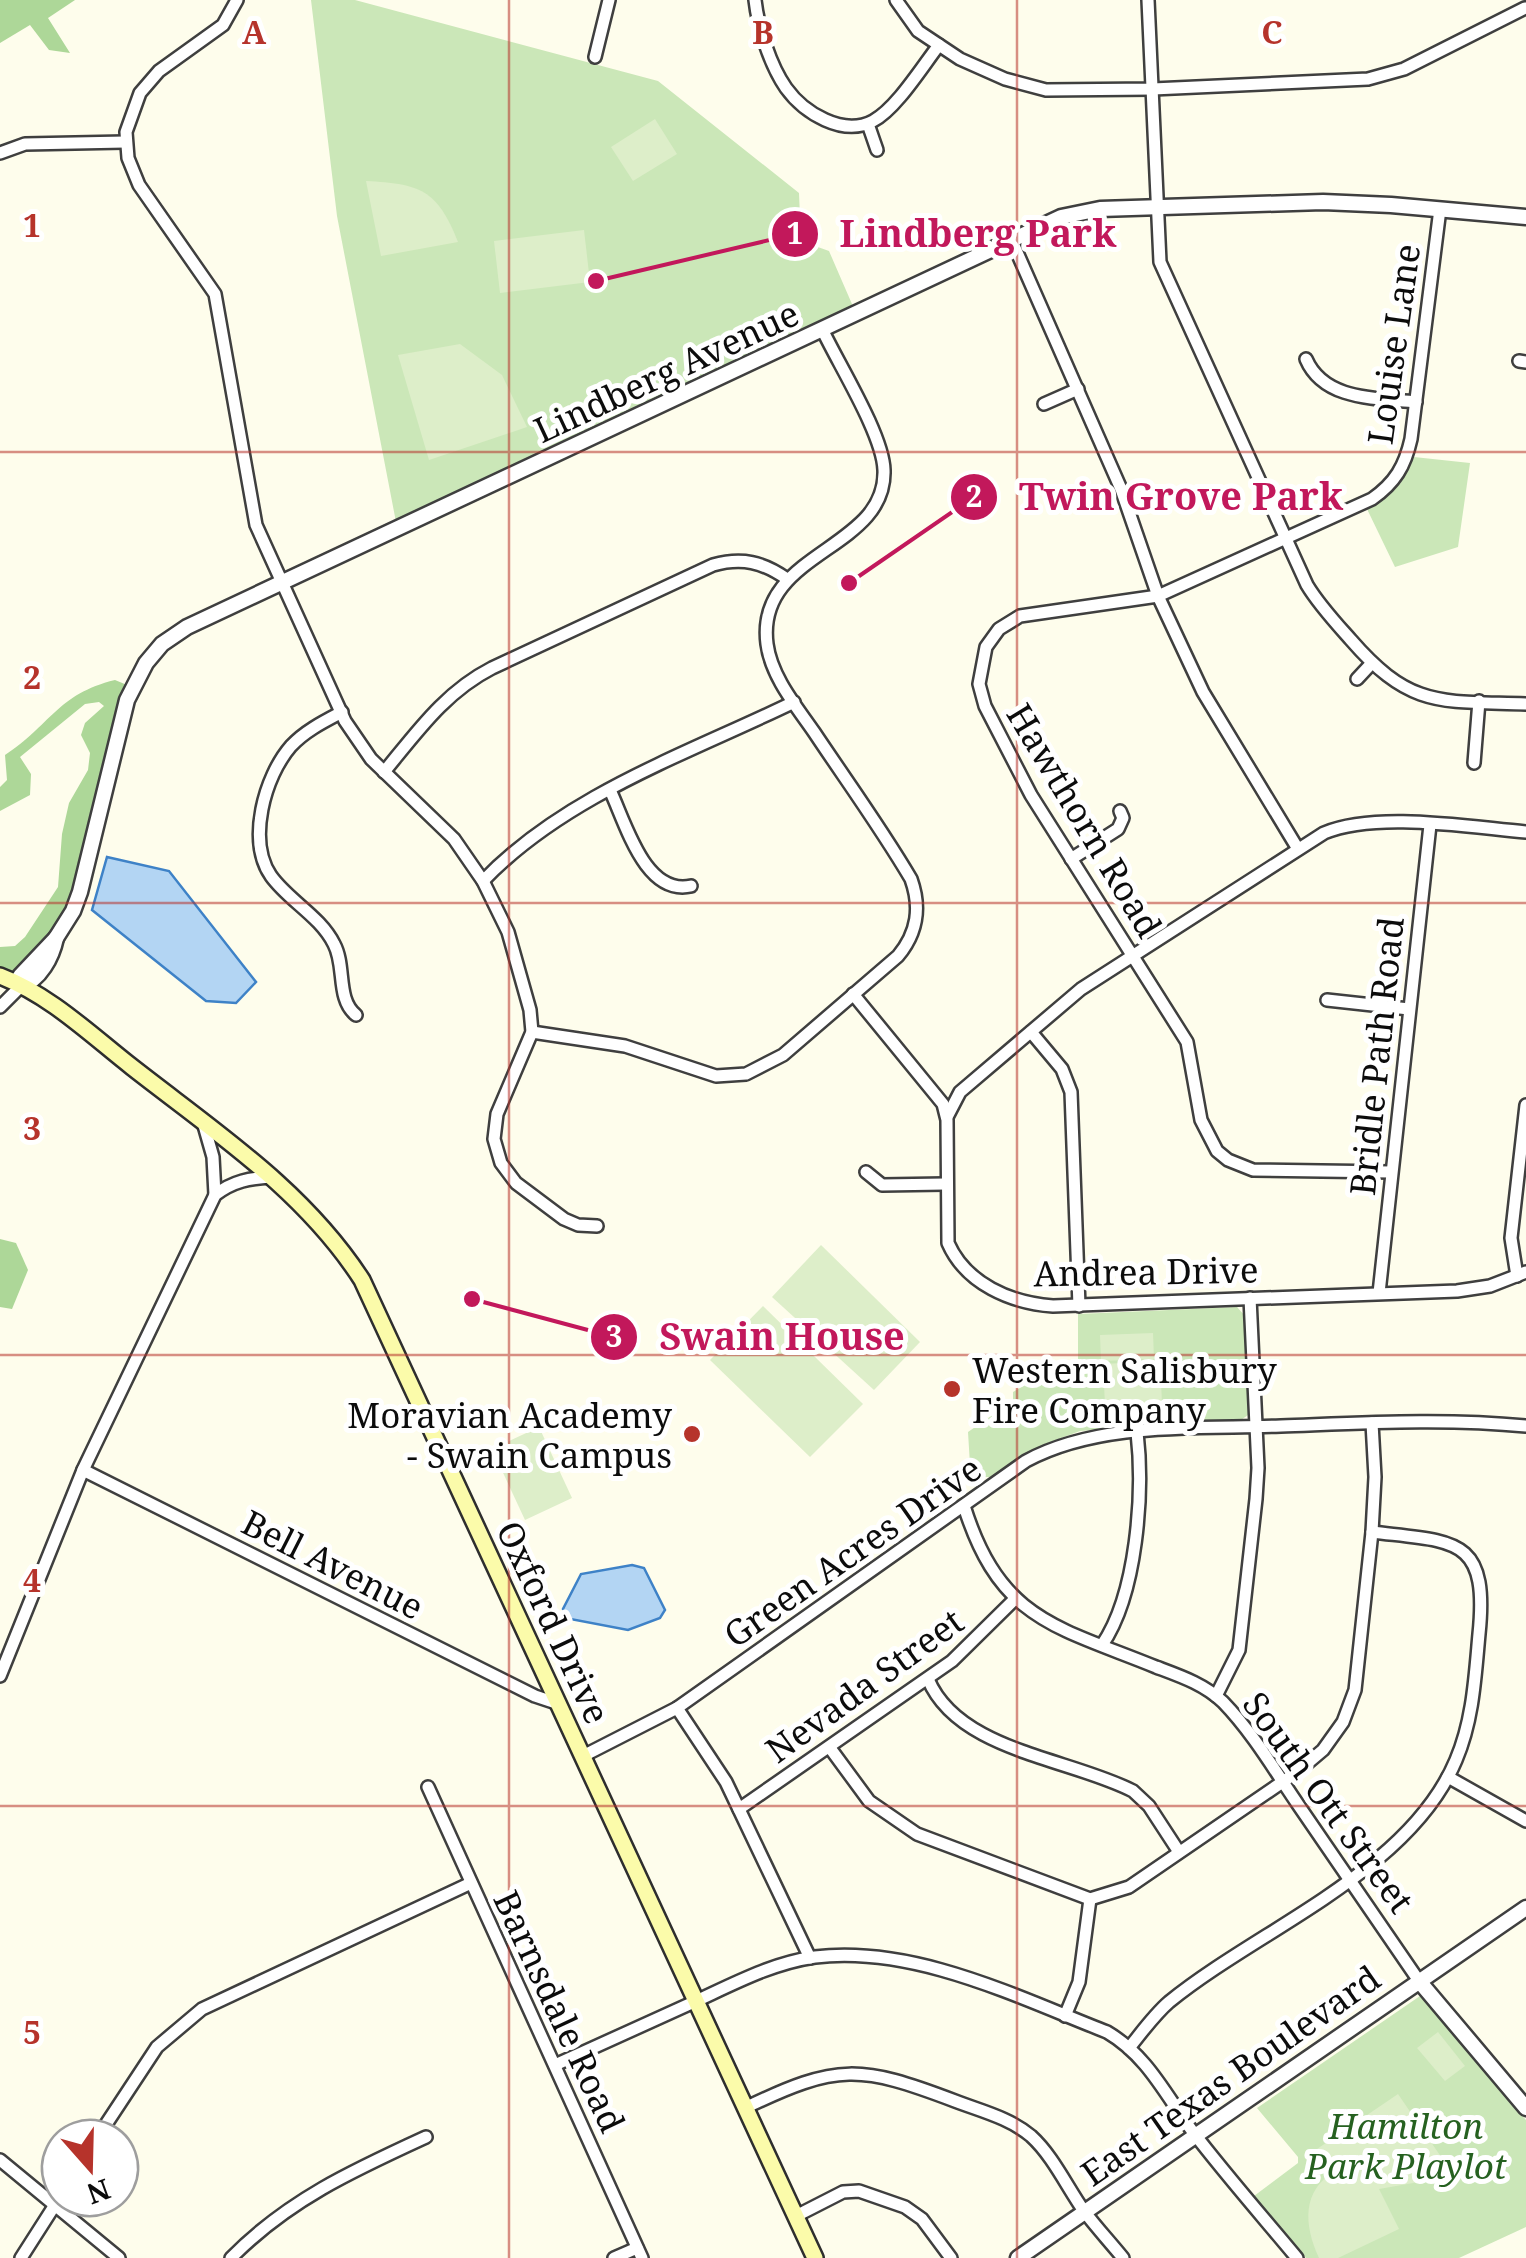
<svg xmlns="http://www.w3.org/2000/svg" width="1526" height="2258" viewBox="0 0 1526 2258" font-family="'Noto Serif',serif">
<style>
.green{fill:#cbe7b8}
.forest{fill:#add798}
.pitch{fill:#ddeec9}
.water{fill:#b3d5f3;stroke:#3e82c7;stroke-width:2.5}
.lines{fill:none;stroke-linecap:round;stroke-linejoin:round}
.minor-casing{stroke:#3f3f3f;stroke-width:16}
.tertiary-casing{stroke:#3f3f3f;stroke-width:19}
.secondary-casing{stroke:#2e2e2e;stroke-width:20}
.minor{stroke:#fff;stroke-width:11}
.tertiary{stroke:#fff;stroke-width:14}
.secondary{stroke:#fbfbaa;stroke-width:15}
.grid{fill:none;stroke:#b6332b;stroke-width:2.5;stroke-opacity:0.55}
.poi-dot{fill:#b6332b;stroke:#fff;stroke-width:4}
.labels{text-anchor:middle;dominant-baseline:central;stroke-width:10;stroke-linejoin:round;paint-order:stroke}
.street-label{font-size:35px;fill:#0c0c0c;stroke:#fff}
.poi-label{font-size:35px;fill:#0c0c0c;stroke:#fff;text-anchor:start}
.park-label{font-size:35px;font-style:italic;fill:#266120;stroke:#fff}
.grid-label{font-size:32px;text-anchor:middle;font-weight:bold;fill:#b6332b;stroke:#fff;stroke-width:10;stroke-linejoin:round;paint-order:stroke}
.leader{fill:none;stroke:#c2185b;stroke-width:4}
.callout-dot{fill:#c2185b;stroke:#fff;stroke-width:4}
.mark-label{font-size:30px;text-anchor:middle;font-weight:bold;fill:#fff}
.callout-label{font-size:38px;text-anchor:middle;font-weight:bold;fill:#c2185b;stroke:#fff;stroke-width:10;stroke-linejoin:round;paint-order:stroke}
</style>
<rect width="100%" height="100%" fill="#fefdec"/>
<!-- green -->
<g class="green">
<polygon points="311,0 355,0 658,81 799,193 801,241 829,251 855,311 396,522 337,216"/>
<polygon points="1414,457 1470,463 1458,547 1395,567 1367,509 1400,484"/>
<polygon points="1237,1307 1245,1316 1249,1403 1248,1415 1241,1420 1080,1431 1045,1444 990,1477 982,1477 970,1465 968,1432 1013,1401 1013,1392 1035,1379 1078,1373 1078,1314"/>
<polygon points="1420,1996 1526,2120 1526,2227 1459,2258 1306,2258 1254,2196 1298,2163 1298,2157 1257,2108"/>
</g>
<!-- forest -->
<g class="forest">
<polygon points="0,0 75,0 48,18 70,53 49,50 30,25 0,43"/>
<path d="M115,680L127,685L71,905L40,946L13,972L0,969V947L15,946L25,937L58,887L62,834L69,803L88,770L90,753L81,735L85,723L104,706L99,702L85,704L20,757L31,774L30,795L0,811V787L7,780L5,755C50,726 57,694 115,680Z"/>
<polygon points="0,1239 16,1243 28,1270 12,1309 0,1307"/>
</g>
<!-- pitch -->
<g class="pitch">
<polygon points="655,119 677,154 633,181 611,147"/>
<path d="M366,181C420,184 437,189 458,242L381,256Z"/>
<polygon points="584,230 590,282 500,293 494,241"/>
<polygon points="460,344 502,375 527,427 429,460 398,355"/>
<polygon points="821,1245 920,1342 874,1390 772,1297"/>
<polygon points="763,1306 863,1404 810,1457 710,1360"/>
<polygon points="1153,1333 1154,1359 1101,1361 1100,1335"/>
<polygon points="1160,1361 1162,1403 1105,1405 1103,1364"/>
<polygon points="539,1427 572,1498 525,1520 492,1449"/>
<polygon points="1438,2032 1465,2066 1445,2081 1417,2048"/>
<path d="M1398,2094L1448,2167L1419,2182L1379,2189L1399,2229L1338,2258H1319C1304,2225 1301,2191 1336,2170L1317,2149Z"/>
</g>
<!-- water -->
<g class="water">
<polygon points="107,857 169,871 256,982 236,1003 206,1001 92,910"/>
<polygon points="632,1565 644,1568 665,1610 660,1618 628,1630 565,1618 563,1609 581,1574"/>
</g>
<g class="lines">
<!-- minor casing -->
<g class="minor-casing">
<g id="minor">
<polyline points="237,0 223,25 159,71 140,93 126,132 128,158 139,185 215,294 256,525 345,721 371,759 454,839 483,881 508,932 530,1010 532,1032 497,1114 494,1139 501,1163 516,1183 564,1219 578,1225 597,1226"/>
<path d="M755,0C758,27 770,65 786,88C804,113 843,137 873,121C896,109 922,67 939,45"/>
<polyline points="896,0 918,31 960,59 1005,79 1046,90 1153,89 1368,79 1404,69 1525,8"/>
<path d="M1148,0L1160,262L1307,585C1319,605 1335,622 1351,640C1411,709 1441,701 1526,704"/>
<polyline points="595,57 609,0"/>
<polyline points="868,124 877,150"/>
<polyline points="0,153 25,144 125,142"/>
<polyline points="1012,241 1121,489 1158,596 1203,692 1298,849"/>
<path d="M1306,359C1324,401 1377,398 1416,402"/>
<polyline points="1519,361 1526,362"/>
<polyline points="1044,404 1078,389"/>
<polyline points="1357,679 1371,664"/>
<path d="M342,712C323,722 305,731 291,746C264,777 247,841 271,876C289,901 320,916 334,944C346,966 336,999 356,1015"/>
<polyline points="1474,763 1479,701"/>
<path d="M384,772C417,732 445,692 492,668L713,565C742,557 763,562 787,579"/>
<path d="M610,790C626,824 645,896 691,886"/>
<polyline points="1071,859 1118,829 1123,818 1120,811"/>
<path d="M483,881C565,795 689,753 794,702"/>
<path d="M853,994L943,1104L947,1120L948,1243C966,1284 1011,1303 1053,1306L1457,1291L1490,1286L1526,1272"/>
<polyline points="1327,1000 1409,1009"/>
<polyline points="0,1007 21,986"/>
<path d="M532,1032L625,1046L716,1076L746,1074L783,1055L898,956C918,932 921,907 911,879C881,828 846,780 814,732C796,706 771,676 767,644C755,551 887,551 884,470C883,435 839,365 823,331"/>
<polyline points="1031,1032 1062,1069 1071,1092 1079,1306"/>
<path d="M947,1117L960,1092L1081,989L1324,833C1376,811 1468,827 1526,832"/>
<polyline points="203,1122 213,1157 215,1195"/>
<polyline points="866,1172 882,1185 945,1184"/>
<path d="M1391,1172L1253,1170L1228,1160L1217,1151L1201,1120L1187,1042L1031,795L985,706L979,684L986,647L999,629L1020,616L1158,596L1372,499C1395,483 1405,466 1411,439L1440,209"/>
<polyline points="1517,1276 1511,1238 1526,1105"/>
<polyline points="1379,1293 1430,825"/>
<polyline points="83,1470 535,1696 559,1704"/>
<path d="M964,1506C1000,1620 1055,1626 1156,1667C1180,1676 1204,1684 1223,1702C1253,1733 1275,1771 1299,1806C1339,1864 1379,1923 1419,1981"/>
<path d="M1102,1645C1137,1594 1144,1493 1137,1432"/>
<path d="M0,1676L83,1470L215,1195C233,1181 250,1178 272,1177"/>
<path d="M928,1679C958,1751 1069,1758 1133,1791L1149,1806L1179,1852"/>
<polyline points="1216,1696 1239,1650 1256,1499 1258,1468 1250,1298"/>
<polyline points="677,1708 726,1782 810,1958"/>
<polyline points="830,1748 869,1801 917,1834 1090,1899 1129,1887 1297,1772 1323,1750 1343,1722 1355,1690 1372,1532 1375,1477 1372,1423"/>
<path d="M583,1756L677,1708L1026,1461C1100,1421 1199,1429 1281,1426C1363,1423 1444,1418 1526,1426"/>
<polyline points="1448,1777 1526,1821"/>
<polyline points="428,1787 642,2258"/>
<polyline points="739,1809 952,1661 1015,1599"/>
<polyline points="1065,2016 1079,1982 1090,1899"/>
<path d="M1129,2048C1142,2032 1154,2015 1169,2002C1260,1928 1409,1872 1456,1760C1473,1720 1475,1678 1479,1634C1489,1536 1455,1542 1372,1532"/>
<path d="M555,2065C601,2044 648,2023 694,2002C733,1984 772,1963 815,1957C914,1945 1017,1997 1107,2032C1148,2056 1166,2096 1193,2132C1226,2175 1262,2216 1297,2258"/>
<path d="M745,2108C838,2063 860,2065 955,2101C981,2111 1010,2118 1031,2136C1053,2156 1067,2187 1084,2211C1096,2227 1110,2242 1123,2258"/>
<polyline points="97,2138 157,2047 202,2009 471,1883"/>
<polyline points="0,2160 119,2258"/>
<polyline points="796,2216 843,2192 859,2191 905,2207 922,2219 951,2258"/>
<polyline points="21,2258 60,2197"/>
<path d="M231,2258C288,2200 354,2170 426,2137"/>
<polyline points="614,2258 637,2248"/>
</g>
</g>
<!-- tertiary casing -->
<g class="tertiary-casing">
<g id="tertiary">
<polyline points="56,938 73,911 80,892 127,700 146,663 162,644 187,627 1061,217 1100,209 1323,202 1391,205 1526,217"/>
<path d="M56,938C52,957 40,980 21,986L20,976Z"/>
<polyline points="1419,1981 1526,2108"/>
<polyline points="1018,2258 1526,1908"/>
</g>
</g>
<!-- secondary casing -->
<g class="secondary-casing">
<path id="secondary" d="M0,976C50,995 91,1035 132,1067C215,1132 304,1190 362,1280L815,2258"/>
</g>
<!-- minor -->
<use href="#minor" class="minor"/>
<!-- tertiary -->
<use href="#tertiary" class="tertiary"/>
<!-- secondary -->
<use href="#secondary" class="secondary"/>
</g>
<!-- grid -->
<path class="grid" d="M509,0V2258M1017,0V2258M0,452H1526M0,903H1526M0,1355H1526M0,1806H1526"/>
<!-- markers -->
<g class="poi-dot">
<circle cx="952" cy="1389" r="10"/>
<circle cx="692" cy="1434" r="10"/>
</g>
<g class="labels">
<!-- street labels -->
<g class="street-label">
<text transform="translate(1393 344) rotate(-82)">Louise Lane</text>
<text transform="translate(666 371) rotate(-25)">Lindberg Avenue</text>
<text transform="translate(1085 820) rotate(59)">Hawthorn Road</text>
<text transform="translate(1376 1056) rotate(-84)">Bridle Path Road</text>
<text transform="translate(1146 1271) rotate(-1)">Andrea Drive</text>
<text transform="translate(852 1551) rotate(-35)">Green Acres Drive</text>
<text transform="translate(333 1564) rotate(27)">Bell Avenue</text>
<text transform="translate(554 1622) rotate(65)">Oxford Drive</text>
<text transform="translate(864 1685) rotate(-36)">Nevada Street</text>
<text transform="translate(1329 1802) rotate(54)">South Ott Street</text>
<text transform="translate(560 2011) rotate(65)">Barnsdale Road</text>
<text transform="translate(1230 2075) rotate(-35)">East Texas Boulevard</text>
</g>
<!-- poi labels -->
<g class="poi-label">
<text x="972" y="1369">Western Salisbury<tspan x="972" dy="40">Fire Company</tspan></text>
<text x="672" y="1414" text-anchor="end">Moravian Academy<tspan x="672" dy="40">- Swain Campus</tspan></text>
</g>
<!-- park labels -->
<g class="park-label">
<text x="1406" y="2125">Hamilton<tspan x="1406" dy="40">Park Playlot</tspan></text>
</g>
</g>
<g class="grid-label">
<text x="254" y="44">A</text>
<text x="763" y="44">B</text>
<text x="1272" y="44">C</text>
<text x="32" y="237">1</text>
<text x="32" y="689">2</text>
<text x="32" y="1140">3</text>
<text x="32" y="1592">4</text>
<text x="32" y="2044">5</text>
</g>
<!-- callouts -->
<path class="leader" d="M596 281L795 234M849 583L974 497M472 1299L614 1337"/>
<g class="callout-dot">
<circle cx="596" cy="281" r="10"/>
<circle cx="849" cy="583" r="10"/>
<circle cx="472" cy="1299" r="10"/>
<circle cx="795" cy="234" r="25"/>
<circle cx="974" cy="497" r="25"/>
<circle cx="614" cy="1337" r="25"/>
</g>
<g class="mark-label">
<text x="795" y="244">1</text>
<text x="974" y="507">2</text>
<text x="614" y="1347">3</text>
</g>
<g class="callout-label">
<text x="978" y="247">Lindberg Park</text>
<text x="1181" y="510">Twin Grove Park</text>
<text x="782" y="1350">Swain House</text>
</g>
<!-- north arrow -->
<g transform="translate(90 2168) rotate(160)"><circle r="48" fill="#ffffff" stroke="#9e9e9e" stroke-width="2.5"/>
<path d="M0-8L18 38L0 25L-18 38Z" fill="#b6332b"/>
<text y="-15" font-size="28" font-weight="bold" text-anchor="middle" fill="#0c0c0c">N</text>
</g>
</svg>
